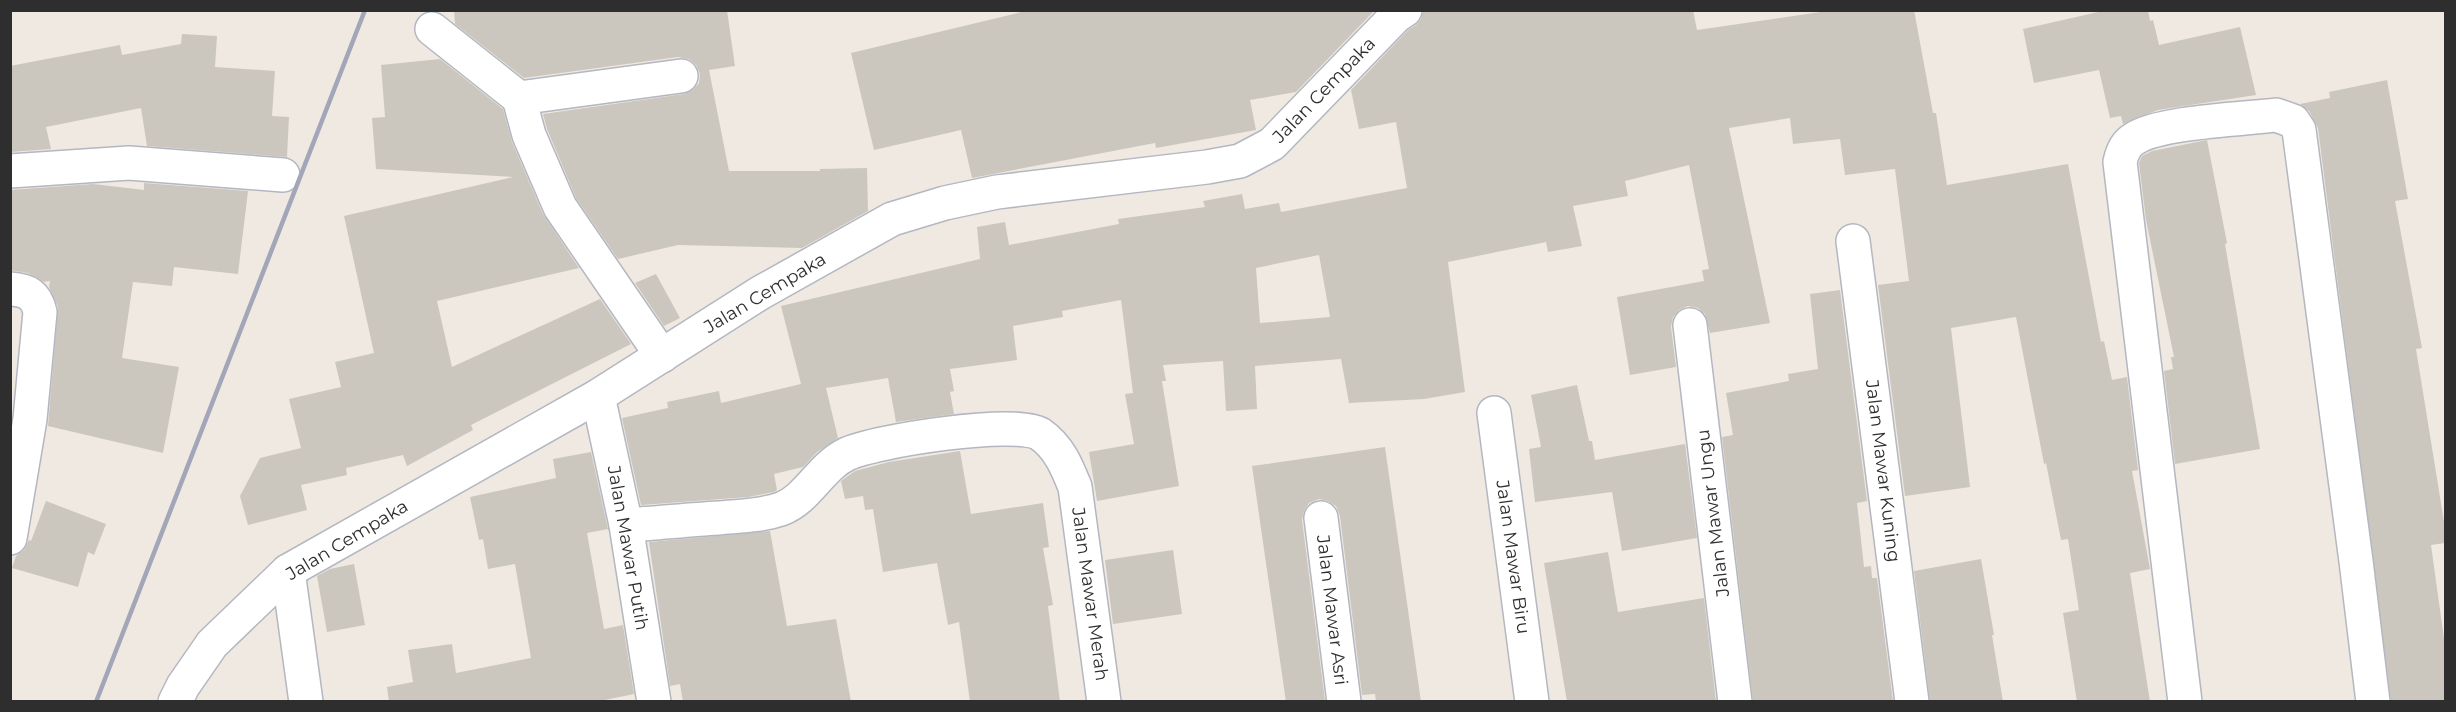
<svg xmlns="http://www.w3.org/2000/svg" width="2456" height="712" viewBox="0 0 2456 712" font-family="Montserrat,sans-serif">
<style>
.building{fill:#cbc7bf;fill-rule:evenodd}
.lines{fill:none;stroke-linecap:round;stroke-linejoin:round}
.minor-casing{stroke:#b4b7c1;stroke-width:36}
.minor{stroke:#fff;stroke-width:33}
.rail{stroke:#a3a6b8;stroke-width:4.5}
.labels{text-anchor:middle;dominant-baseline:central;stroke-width:6;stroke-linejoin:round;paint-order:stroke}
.street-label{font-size:18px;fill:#2e2e2e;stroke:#fff}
</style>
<rect width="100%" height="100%" fill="#efe9e1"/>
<!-- building -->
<g class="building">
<polygon points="454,10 727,10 735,66 709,70 729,171 820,171 820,169 867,168 868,211 802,248 678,245 618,259 576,198 547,129 543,114 684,94 693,90 699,83 700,74 696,65 689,59 678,57 524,78 455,24"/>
<polygon points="1030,10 1375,10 1296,92 1250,100 1256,130 1156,148 1155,143 972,178 961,130 874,150 851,53"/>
<path d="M1423,10H1693L1697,30L1834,10H1914L1933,113H1936L1947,185L2068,164L2101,342L2104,341L2112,380L2127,377L2138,470L2132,471L2150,569L2130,573L2150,702H2077L2063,613L2079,610L2068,539L2061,540L2046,463L2044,464L2016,317L1951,328L1970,487L1905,496L1878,285L1909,281L1895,169L1845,175L1840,139L1793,144L1790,118L1729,128L1770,323L1710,333L1705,314L1698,308L1688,306L1679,310L1673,317L1671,327L1676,367L1630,375L1617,297L1704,281L1702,270L1709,269L1689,165L1625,181L1628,196L1573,206L1582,246L1548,252L1546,242L1448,262L1465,392L1424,399L1349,403L1341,359L1255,366L1257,409L1226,411L1223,361L1163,365L1166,381H1162L1179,486L1097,501L1089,452L1134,444L1125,394L1133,393L1121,300L1062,311L1063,317L1013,326L1017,360L950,369L954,391L950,392L954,414L896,422L888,378L826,388L838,438L817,452L803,467L774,474L777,490L774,492L748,497L641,505L622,418L668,408L667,402L719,391L721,403L801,384L781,306L980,259L977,227L1005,222L1009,245L1119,224L1118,219L1205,207L1203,201L1242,194L1245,209L1279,203L1281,212L1407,188L1396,122L1359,129L1351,90L1408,30L1416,25L1421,19ZM1319,255L1330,317L1260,323L1256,268Z"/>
<polygon points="2107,10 2148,10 2150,21 2153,20 2159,45 2240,27 2256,95 2158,110 2123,124 2121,116 2110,118 2099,70 2034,83 2023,29"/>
<polygon points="182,34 217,36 215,67 275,71 272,116 289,117 287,157 147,146 141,108 46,127 51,149 10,152 10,66 120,45 122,55 181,44"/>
<polygon points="440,59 503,109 512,142 543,214 579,268 437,301 452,367 600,299 631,344 471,425 473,430 407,466 403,455 346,468 347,475 301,485 307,510 248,525 240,496 260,458 301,448 289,399 341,387 335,362 374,353 344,216 513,177 376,169 372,118 385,117 381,65"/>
<polygon points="2387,80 2408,199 2395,201 2422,348 2416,349 2445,528 2445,543 2431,545 2445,646 2445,702 2391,702 2318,128 2309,111 2300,104 2330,98 2329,92"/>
<polygon points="2207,140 2227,243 2225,244 2260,449 2175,464 2164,371 2173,369 2171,357 2174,357 2146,220 2139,163 2142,156 2152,151"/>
<polygon points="144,183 248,191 238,274 174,267 172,286 133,282 122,358 179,367 163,453 48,426 58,307 49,287 50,281 44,282 28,273 10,270 10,190 93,184 144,190"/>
<polygon points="656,274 680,318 664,326 635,283"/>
<polygon points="1840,290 1867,501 1857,503 1864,567 1871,566 1872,578 1877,578 1893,702 1753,702 1722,437 1733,435 1726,393 1789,381 1788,374 1818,369 1810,294"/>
<polygon points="1577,385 1589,441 1592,441 1595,460 1685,444 1697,538 1622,551 1612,492 1535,502 1529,449 1541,447 1531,395"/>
<polygon points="1385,447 1421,702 1376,702 1375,694 1362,695 1340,516 1336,506 1328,501 1319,499 1309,503 1304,511 1302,520 1325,701 1286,702 1252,466"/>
<polygon points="960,451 971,514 1043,503 1049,547 1043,548 1053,605 1048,606 1060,702 970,702 959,622 948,625 937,563 883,572 873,509 865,510 863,496 845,499 841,481 855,471 889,462"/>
<polygon points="591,452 608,529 587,533 604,629 623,625 634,694 595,702 389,702 387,687 413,682 408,650 452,644 456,673 531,658 515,564 488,569 483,539 479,540 470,497 556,478 553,459"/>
<polygon points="46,501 106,524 94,555 88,552 78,587 12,568 16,556 24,550 29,540 31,541"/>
<polygon points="770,531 787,626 836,619 851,702 683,702 680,684 670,686 649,542"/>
<polygon points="1173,550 1182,614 1113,624 1105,560"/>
<polygon points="1608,552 1618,612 1704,598 1716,702 1567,702 1544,563"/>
<polygon points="1981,559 1994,635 1992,635 2003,702 1930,702 1914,571"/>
<polygon points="354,564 365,625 327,632 317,576 330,569"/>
</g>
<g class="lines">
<!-- minor casing -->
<g class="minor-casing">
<g id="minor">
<polyline points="432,29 519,98"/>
<polyline points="10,171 129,163 283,175"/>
<polyline points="1853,241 1912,702"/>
<path d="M10,289C28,290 36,295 40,312L30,419L10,538"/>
<polyline points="1690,325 1735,702"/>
<polyline points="662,356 560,207 529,135 519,98 681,76"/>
<polyline points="598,396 626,525 654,702"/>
<polyline points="1494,413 1532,702"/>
<polyline points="1321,518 1344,702"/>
<path d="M626,525C657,523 687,520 718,518C739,516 761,516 781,509C808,499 820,467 847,454C874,441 1016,419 1040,434C1059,447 1067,467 1075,487L1104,702"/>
<polyline points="288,571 306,702"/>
<polyline points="175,702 183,686 212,644 288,571 598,396 760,293 892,219 945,203 997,192 1207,167 1240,161 1272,144 1396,16 1405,10"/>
<path d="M2185,702L2120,162C2122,153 2125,144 2134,139C2158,122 2244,119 2276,115L2293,121L2299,130L2356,561L2373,702"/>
</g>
</g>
<!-- minor -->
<use href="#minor" class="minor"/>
<!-- rail -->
<polyline class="rail" points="96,702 365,10"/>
</g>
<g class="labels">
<!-- street labels -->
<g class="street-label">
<text transform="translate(1324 90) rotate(-46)">Jalan Cempaka</text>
<text transform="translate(765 293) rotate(-31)">Jalan Cempaka</text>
<text transform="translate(1883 471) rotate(83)">Jalan Mawar Kuning</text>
<text transform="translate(1713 513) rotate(-97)">Jalan Mawar Ungu</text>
<text transform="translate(347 540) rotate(-31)">Jalan Cempaka</text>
<text transform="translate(628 548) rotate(80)">Jalan Mawar Putih</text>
<text transform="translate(1513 557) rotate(82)">Jalan Mawar Biru</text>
<text transform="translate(1090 594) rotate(82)">Jalan Mawar Merah</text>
<text transform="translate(1332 610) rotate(83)">Jalan Mawar Asri</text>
</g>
</g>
<!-- border -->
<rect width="2456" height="712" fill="none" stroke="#2e2e2e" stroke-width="24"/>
</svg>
